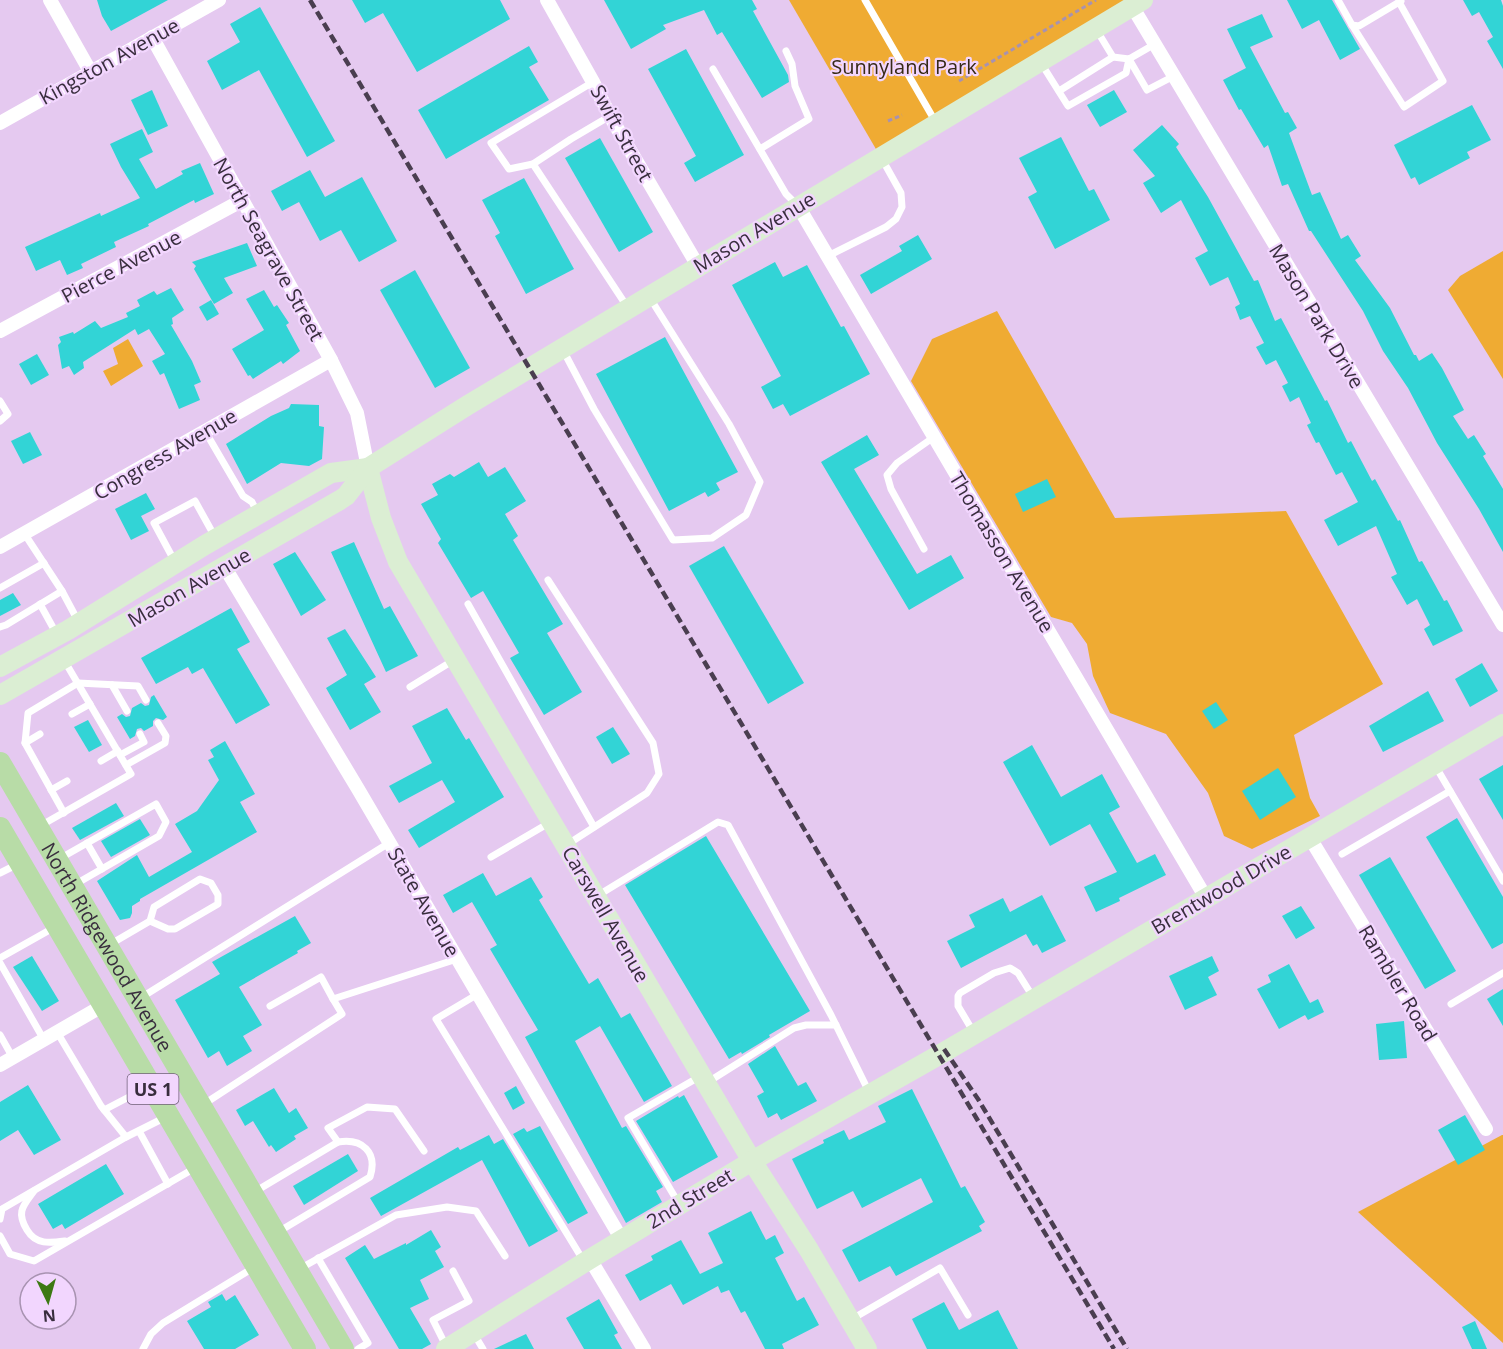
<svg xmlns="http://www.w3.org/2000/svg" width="1503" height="1349" viewBox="0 0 1503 1349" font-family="'Open Sans',sans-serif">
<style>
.green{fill:#efab33}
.building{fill:#32d4d6}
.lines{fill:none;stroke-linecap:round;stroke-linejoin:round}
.path{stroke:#a892b1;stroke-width:3;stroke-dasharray:4.5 3;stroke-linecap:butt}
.lane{stroke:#fff;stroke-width:7}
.street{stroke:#fff;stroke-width:14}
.secondary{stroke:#dbeed3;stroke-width:20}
.primary{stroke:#b8dca7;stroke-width:22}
.rail{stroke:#4a3e50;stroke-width:4.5;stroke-dasharray:9 4.5;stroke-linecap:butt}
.labels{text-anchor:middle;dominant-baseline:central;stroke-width:4.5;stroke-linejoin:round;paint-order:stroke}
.shield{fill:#f2d6fe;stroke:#706078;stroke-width:1.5}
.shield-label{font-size:18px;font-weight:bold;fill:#392e3e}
.street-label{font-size:20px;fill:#392e3e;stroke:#f2d6fe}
.park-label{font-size:20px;fill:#362916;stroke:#f2d6fe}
</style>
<rect width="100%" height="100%" fill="#e5c9f0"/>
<!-- green -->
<g class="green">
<polygon points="789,0 1143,0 880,156"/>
<polygon points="1503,251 1503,379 1448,290 1460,276"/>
<polygon points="997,311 1115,518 1286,511 1383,684 1294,735 1310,798 1320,816 1252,849 1224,836 1208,793 1166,734 1110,713 1093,676 1087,644 1072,623 1051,617 911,381 932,339"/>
<polygon points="128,339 143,366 111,386 103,371 118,364 113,348"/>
<polygon points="1502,1135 1503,1135 1503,1343 1358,1212"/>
</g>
<!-- building -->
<g class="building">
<polygon points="97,0 168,0 111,31 102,16"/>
<polygon points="352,0 500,0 510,19 417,72 383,13 365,23"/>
<polygon points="604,0 752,0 757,9 753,11 788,75 789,82 762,98 722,32 717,35 704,10 663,25 666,29 631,49"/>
<polygon points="1287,0 1332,0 1360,49 1340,60 1319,20 1302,29"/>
<polygon points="1463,0 1501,0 1503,6 1503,69 1487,41 1493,37 1479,12 1472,16"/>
<polygon points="260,7 335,141 307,157 259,70 222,90 207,61 240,42 230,24"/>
<polygon points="1262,14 1273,37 1250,47 1285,113 1288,112 1297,128 1289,133 1312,195 1320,192 1341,239 1348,235 1361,256 1355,260 1390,308 1414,355 1416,355 1419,361 1432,353 1442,368 1464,410 1453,416 1468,439 1474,435 1486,454 1483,456 1503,489 1503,552 1479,509 1437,443 1408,388 1383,351 1363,311 1311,231 1309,231 1288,184 1282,186 1268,145 1264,148 1241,109 1239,110 1223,80 1246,68 1227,29"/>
<polygon points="529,46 538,62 529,67 549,100 446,159 418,110"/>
<polygon points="686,49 744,155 695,182 684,163 696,156 648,69"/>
<polygon points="152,90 168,126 148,135 131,100"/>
<polygon points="1114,90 1127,112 1100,127 1087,105"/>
<polygon points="1472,105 1491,140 1467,152 1470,158 1419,185 1415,177 1411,179 1394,145"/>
<polygon points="1162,125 1179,144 1176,147 1208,197 1254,281 1258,280 1275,321 1281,318 1325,401 1327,400 1348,443 1351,441 1372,481 1375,479 1398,521 1400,520 1419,562 1422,561 1444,601 1447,600 1463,631 1433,646 1424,629 1430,625 1417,599 1407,605 1391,577 1397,574 1376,526 1338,546 1324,520 1358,502 1342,472 1336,475 1319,442 1316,443 1307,425 1311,423 1299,397 1290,402 1282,386 1288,383 1276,360 1266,365 1256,347 1264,343 1250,316 1240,320 1235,307 1240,304 1228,277 1210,286 1195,258 1208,251 1181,200 1161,213 1143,183 1155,176 1133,150"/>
<polygon points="142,129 153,152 139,159 156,189 183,174 181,171 200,163 214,194 195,203 194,200 148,224 149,226 114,242 116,247 81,264 83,268 67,275 60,260 36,271 25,247 100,213 101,216 140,198 121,167 110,144"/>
<polygon points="1061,137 1089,191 1094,189 1110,220 1055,249 1028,197 1037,192 1019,158"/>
<polygon points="600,138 653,232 619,252 565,158"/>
<polygon points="310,170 325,197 362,177 397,241 359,262 341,230 320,241 299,202 282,211 271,191"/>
<polygon points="524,178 574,269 526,294 495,236 500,233 482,200"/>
<polygon points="918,235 932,259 871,294 860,275 902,251 899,246"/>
<polygon points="247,243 257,266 224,278 233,293 214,304 194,269 196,266 192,262"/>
<polygon points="775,262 783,277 807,265 841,327 844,326 870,374 790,416 783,404 773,409 761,387 781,376 732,285"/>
<polygon points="415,270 470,368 435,388 380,290"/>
<polygon points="171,288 184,310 172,318 173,324 171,325 192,361 201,382 194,385 200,400 179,409 164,373 160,375 152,361 165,354 149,329 138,335 135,329 83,362 84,368 74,375 69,366 62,369 58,345 61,342 59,337 73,332 74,334 95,321 101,328 128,317 126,313 140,306 137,300 154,291 157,295"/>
<polygon points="264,290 274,307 277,305 289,323 286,325 300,351 283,364 281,361 253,379 250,375 248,376 232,349 264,330 246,299"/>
<polygon points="211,300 219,314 207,321 199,307"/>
<polygon points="665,337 738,472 716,483 720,490 708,497 705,492 669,511 596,374"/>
<polygon points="37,354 49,375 31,385 19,364"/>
<polygon points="291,404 319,405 319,426 324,427 322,459 309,466 281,463 247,484 226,444 271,416 289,408"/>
<polygon points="30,432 42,455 23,464 11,441"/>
<polygon points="867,435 879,455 854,469 917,574 951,555 964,578 909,610 821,462"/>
<polygon points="479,462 488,477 505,467 526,501 505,514 518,536 513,540 563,624 547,633 582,692 544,715 510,658 519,653 483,591 471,598 438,543 441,539 421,504 438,495 432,484 450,474 454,477"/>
<polygon points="1047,479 1056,497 1023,512 1015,494"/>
<polygon points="146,493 155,509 141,516 149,531 131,540 115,509"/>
<polygon points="354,542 384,609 390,606 418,656 386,672 331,552"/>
<polygon points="724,546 804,683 768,704 689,566"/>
<polygon points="295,552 326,600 301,616 273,564"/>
<polygon points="13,593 21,605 0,616 0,600"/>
<polygon points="231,608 250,642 237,649 270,705 236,724 203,668 192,674 188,667 156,684 141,658"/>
<polygon points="345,629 376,677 364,684 381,712 350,730 326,688 347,675 327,638"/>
<polygon points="1482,663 1498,691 1470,707 1455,679"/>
<polygon points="1428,691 1444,721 1383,752 1369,726"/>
<polygon points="154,695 167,717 163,720 156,718 153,721 153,726 144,731 141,728 137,729 135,736 130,739 117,717 122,714 126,717 130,716 132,708 141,703 145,706 149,705 151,697"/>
<polygon points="1216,702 1228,720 1214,729 1202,711"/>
<polygon points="447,708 466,740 469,738 504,797 419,848 408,830 455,802 442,780 399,803 389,786 432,763 412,726"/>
<polygon points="88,720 102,745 89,752 74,727"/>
<polygon points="613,727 630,754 612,764 596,737"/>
<polygon points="225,741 255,794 240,802 257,832 140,899 140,901 132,906 132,913 130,918 120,920 97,881 137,855 149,877 192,852 175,824 197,811 219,780 208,760 214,757 210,750"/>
<polygon points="1032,745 1061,797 1102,774 1120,807 1109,813 1137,863 1155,854 1166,875 1119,898 1120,901 1096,912 1084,887 1117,872 1090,824 1050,846 1003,762"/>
<polygon points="1503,765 1503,820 1479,779"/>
<polygon points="1278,768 1296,797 1260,820 1242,791"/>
<polygon points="116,803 124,816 80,840 72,828"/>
<polygon points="1457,818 1503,897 1503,943 1492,949 1426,837"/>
<polygon points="140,819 150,835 111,857 101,841"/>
<polygon points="706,836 810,1011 769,1035 770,1037 742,1054 741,1052 729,1059 625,885"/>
<polygon points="1390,857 1456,971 1425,989 1359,875"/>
<polygon points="483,873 496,896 531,877 543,897 539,900 589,984 598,978 621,1018 630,1013 672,1086 644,1102 600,1026 575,1041 622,1128 626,1126 663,1187 656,1191 662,1202 626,1223 525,1037 538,1030 490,949 497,945 472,902 453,913 443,895"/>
<polygon points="1042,895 1066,941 1042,953 1037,944 1033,946 1026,934 961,968 947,941 975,927 969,915 1003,898 1010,912"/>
<polygon points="1301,906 1315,928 1296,939 1282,916"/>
<polygon points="295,916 311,943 297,951 298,953 239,987 262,1025 243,1036 252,1051 227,1066 219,1051 208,1058 175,1000 220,974 212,962"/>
<polygon points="32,956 59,1001 42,1011 13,967"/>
<polygon points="1212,956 1219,971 1208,977 1217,995 1185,1010 1169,976"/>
<polygon points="1289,964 1310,1003 1318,999 1324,1012 1308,1020 1305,1015 1279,1029 1257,989 1271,982 1268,975"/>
<polygon points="1503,989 1503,1026 1487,999"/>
<polygon points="1404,1021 1407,1058 1379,1060 1376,1024"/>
<polygon points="775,1046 798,1086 806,1082 817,1101 781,1120 777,1113 768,1118 757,1096 764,1092 748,1064"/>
<polygon points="28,1085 61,1140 34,1155 18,1130 0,1141 0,1102"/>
<polygon points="516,1086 525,1103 513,1110 504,1093"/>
<polygon points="274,1088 289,1113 296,1108 308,1128 294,1136 296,1139 276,1152 271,1145 269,1147 253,1121 245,1126 236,1110"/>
<polygon points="912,1089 961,1188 965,1186 985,1222 979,1226 982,1231 896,1276 890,1266 859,1282 842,1250 933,1202 921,1178 862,1208 853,1191 817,1209 792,1159 824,1143 823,1140 844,1130 849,1140 886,1122 878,1106"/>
<polygon points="684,1095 718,1157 673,1182 636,1121 678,1096 679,1098"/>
<polygon points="1465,1115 1485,1150 1458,1165 1438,1130"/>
<polygon points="540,1126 588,1213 568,1224 513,1134 524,1128 527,1132"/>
<polygon points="489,1135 494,1144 503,1139 558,1231 529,1247 482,1160 381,1216 370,1198 458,1147 460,1150"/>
<polygon points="348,1154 358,1171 304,1205 293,1186"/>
<polygon points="106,1164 124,1194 65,1229 62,1224 53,1229 38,1204"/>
<polygon points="751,1211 766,1240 775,1235 784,1253 775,1258 797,1301 804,1297 819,1325 782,1344 784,1349 765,1349 745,1311 741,1313 729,1290 721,1293 718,1286 683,1305 671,1284 640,1301 625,1275 653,1260 651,1256 681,1240 700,1274 723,1263 708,1233"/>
<polygon points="431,1230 441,1247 435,1251 444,1267 420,1280 429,1299 410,1308 431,1344 422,1349 399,1349 345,1258 365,1245 374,1259 406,1243 406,1245"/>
<polygon points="222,1294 226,1301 235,1295 259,1335 235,1349 204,1349 187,1321 211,1307 208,1302"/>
<polygon points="599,1299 618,1333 614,1335 622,1349 584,1349 566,1318"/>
<polygon points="944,1302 959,1330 998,1310 1018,1349 927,1349 912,1319"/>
<polygon points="1475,1321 1487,1349 1472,1349 1462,1327"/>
<polygon points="526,1334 534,1349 494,1349"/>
</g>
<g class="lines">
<!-- path -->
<g class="path">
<polyline points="959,81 1096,0"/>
<polyline points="888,121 902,115"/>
</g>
<!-- lane -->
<g class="lane">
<polyline points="865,0 935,121"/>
<polyline points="1338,0 1352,25 1359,26 1401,1"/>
<polyline points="1352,25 1404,107 1443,81 1399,2"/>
<polyline points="1096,29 1113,57"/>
<polyline points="1129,59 1147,90 1174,76"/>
<polyline points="1041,63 1068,106 1126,73 1129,59"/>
<polyline points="713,69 786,194 798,206"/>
<polyline points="1059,91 1113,57 1129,59 1155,44"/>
<polyline points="610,116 571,139 533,164 628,308"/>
<polyline points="760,149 809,119 795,86 792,64 786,51"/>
<polyline points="533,164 509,169 491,143 593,82"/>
<polyline points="828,256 886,227 896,219 902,207 901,193 882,159"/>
<polyline points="563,350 594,409 673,540 712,538 746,515 760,482 729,424 650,298"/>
<polyline points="0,401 8,414 0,421"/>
<polyline points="205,431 243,496 252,502 258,514"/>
<polyline points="24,533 62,591 78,621"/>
<polyline points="924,549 891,489 887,475 897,463 934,437"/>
<polyline points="175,562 154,523 195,501 215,537"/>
<polyline points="548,580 653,743 659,774 647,793 568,844"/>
<polyline points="0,588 44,563"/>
<polyline points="40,604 56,633"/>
<polyline points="468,604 594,827"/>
<polyline points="0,627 6,625 62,591"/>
<polyline points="112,685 127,711"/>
<polyline points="410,687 454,660"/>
<polyline points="72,714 90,704"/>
<polyline points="25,743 40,734"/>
<polyline points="120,755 144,742 140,734"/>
<polyline points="101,761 118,751"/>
<polyline points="126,765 165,743 166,736 158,723"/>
<polyline points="1436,767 1503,881"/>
<polyline points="51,790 67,781"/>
<polyline points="64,813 25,743 28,713 78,683 138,686 146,700"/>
<polyline points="40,826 131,774 64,660"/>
<polyline points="87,843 102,869"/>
<polyline points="1342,854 1450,791"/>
<polyline points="491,857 549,823"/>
<polyline points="59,859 156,804 166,822 159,836 74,885"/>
<polyline points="0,873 16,865"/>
<polyline points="597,896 718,822 728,825 831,1015 869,1092"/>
<polyline points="109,945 150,921 168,929 175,929 218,904 218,895 211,883 200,879 154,907 150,921"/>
<polyline points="0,958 55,927"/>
<polyline points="0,963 44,1040"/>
<polyline points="478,994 436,1019 583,1260"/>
<polyline points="142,997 389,843"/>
<polyline points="1451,1004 1503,973"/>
<polyline points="270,1006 321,977 333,999"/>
<polyline points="57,1032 101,1106 126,1137"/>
<polyline points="974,1033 958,1006 958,996 960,993 994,973 1010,968 1018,973 1033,997"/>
<polyline points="0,1035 13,1058"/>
<polyline points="708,1082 794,1028 806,1025 836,1025"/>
<polyline points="204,1104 342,1014 333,999 457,959"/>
<polyline points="104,1110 148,1087"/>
<polyline points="139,1131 168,1184"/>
<polyline points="338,1142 328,1128 367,1107 395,1109 424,1151"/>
<path d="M34,1191C23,1206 16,1212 27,1230C36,1245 50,1243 65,1241"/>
<path d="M256,1191L338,1142C362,1138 378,1152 370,1177L278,1232"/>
<polyline points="679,1204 628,1118 699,1077"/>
<polyline points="0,1219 2,1209 126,1137 166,1117"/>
<polyline points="0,1236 10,1254 34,1261 195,1168"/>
<polyline points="318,1258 368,1343 358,1349"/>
<polyline points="301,1268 396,1215 447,1207 476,1211 505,1256"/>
<polyline points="852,1319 940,1268 968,1315"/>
<polyline points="474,1334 483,1349"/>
<polyline points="446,1346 433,1320 469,1301 453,1271"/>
<polyline points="143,1349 151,1334 163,1323 253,1268"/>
</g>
<!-- street -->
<g class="street">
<polyline points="50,0 90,71"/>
<polyline points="547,0 593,82 610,116 698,266"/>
<polyline points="1132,6 1503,625"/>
<polyline points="152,37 331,360 357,413 368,468"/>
<polyline points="0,123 219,0"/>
<polyline points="798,206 1206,898"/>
<polyline points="0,331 241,201"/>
<polyline points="0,547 331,360"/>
<polyline points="224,566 358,789 622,1240"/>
<polyline points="1310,838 1486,1129"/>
<polyline points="0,1065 104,1005"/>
<polyline points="590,1259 644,1349"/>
</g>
<!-- secondary -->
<g class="secondary">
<polyline points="368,468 381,518 398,562 752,1161 809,1250 867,1349"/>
<polyline points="0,667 68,630 205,545 331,473 368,468"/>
<polyline points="0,695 340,500 346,496 368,468 468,405 1143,0"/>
<polyline points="446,1349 590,1259 752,1161 939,1055 1503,724"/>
</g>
<!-- primary -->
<g class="primary">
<path id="s1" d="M0,763L343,1349"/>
<polyline points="0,828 305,1349"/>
</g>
<!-- rail -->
<g class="rail">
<polyline points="310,0 1114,1349"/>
<polyline points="944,1049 978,1099 1127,1349"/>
</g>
</g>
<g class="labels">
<!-- shield labels -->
<rect class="shield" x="127.5" y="1074" width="51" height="30" rx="4.5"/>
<g class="shield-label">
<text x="153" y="1089">US 1</text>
</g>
<!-- street labels -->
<g class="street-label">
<text transform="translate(109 61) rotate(-29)">Kingston Avenue</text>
<text transform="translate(622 133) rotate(61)">Swift Street</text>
<text transform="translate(754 232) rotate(-31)">Mason Avenue</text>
<text transform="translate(269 249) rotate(61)">North Seagrave Street</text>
<text transform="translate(121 266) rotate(-28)">Pierce Avenue</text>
<text transform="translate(1317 316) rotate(59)">Mason Park Drive</text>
<text transform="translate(165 454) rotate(-30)">Congress Avenue</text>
<text transform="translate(1002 552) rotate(59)">Thomasson Avenue</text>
<text transform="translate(189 587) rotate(-30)">Mason Avenue</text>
<text transform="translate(1221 889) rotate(-30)">Brentwood Drive</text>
<text transform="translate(424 902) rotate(60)">State Avenue</text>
<text transform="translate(606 914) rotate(60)">Carswell Avenue</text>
<text stroke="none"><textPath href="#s1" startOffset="213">North Ridgewood Avenue</textPath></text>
<text transform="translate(1398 983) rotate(59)">Rambler Road</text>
<text transform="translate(690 1198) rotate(-31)">2nd Street</text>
</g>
<!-- park labels -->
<g class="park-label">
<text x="904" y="66">Sunnyland Park</text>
</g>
</g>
<!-- north arrow -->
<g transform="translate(48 1301) rotate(175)"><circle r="28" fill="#f2d6fe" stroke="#a893b1" stroke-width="1.5"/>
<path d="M0-4.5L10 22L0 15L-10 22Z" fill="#3d7914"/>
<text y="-9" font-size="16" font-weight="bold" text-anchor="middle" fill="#392e3e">N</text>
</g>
</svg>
